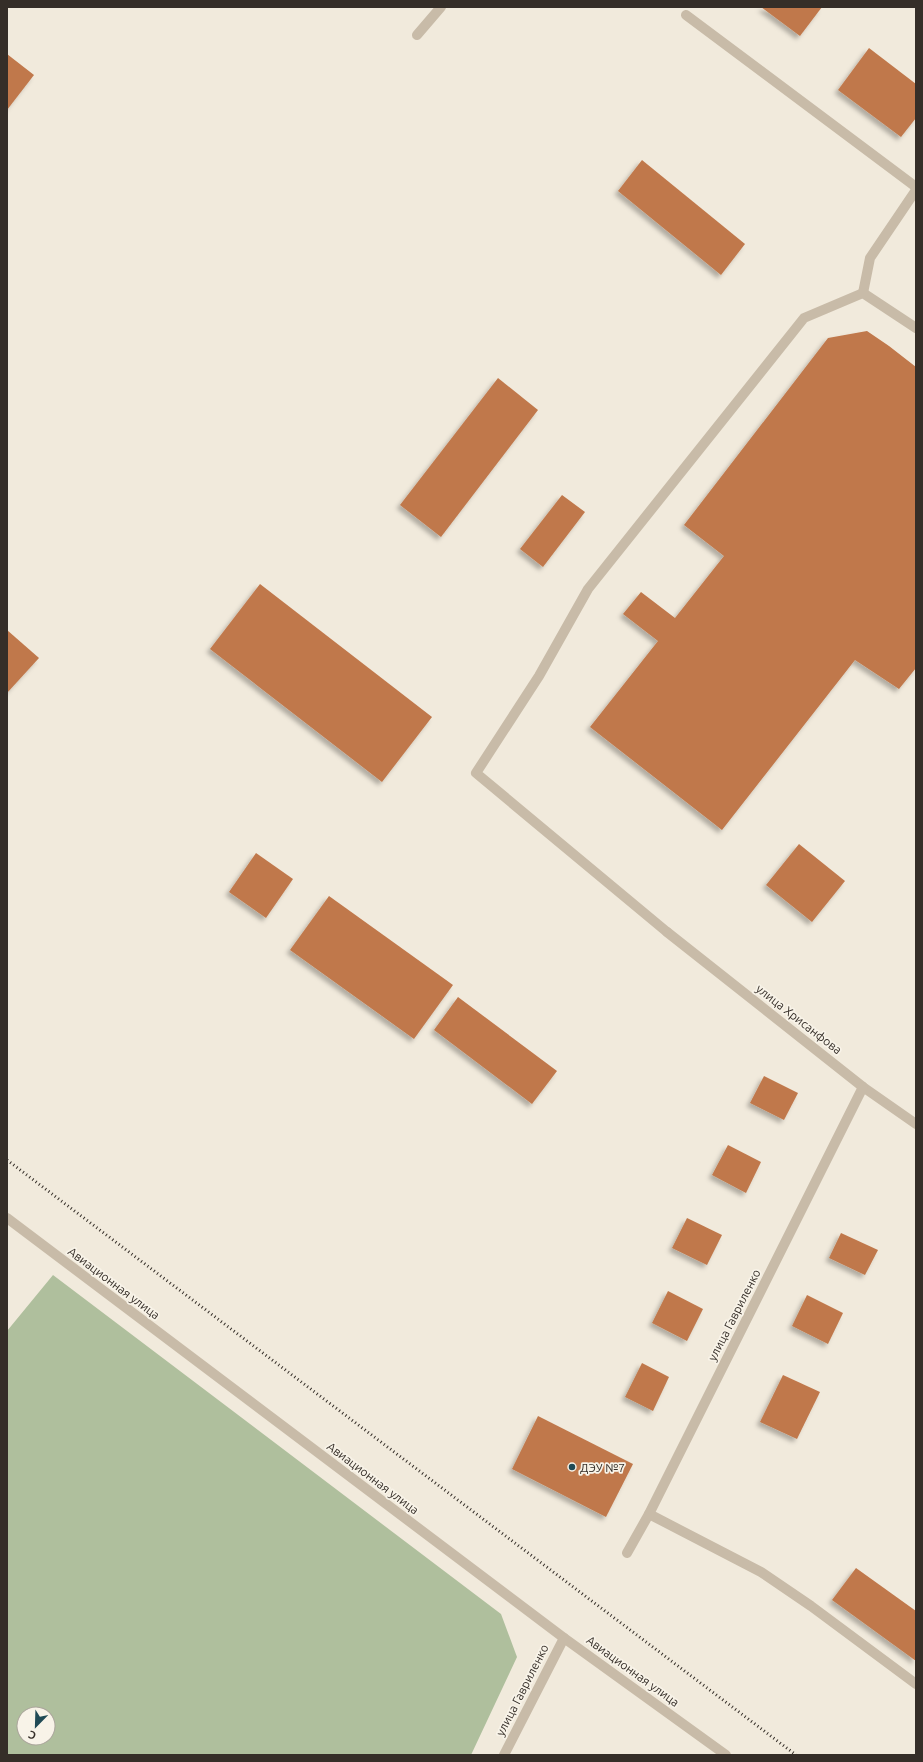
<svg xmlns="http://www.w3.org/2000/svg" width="923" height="1762" viewBox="0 0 923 1762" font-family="Ubuntu,sans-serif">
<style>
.green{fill:#afbf9d;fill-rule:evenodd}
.building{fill:#c0784b;filter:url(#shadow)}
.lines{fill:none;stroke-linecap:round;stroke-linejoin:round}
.lane{stroke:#c8bba8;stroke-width:10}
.street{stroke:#c8bba8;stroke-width:10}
.rail{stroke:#352e28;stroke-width:3;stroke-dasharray:1 3;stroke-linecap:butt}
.poi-dot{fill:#204a55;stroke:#f8f3e8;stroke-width:1.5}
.labels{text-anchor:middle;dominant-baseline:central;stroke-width:3.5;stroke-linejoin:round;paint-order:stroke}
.street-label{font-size:12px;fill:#352e28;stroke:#f8f3e8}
.poi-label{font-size:12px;fill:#352e28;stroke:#f8f3e8;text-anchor:start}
</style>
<defs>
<filter id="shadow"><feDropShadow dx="-3.5" dy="3.5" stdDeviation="2" flood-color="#0004"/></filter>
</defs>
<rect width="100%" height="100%" fill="#f1eadc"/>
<!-- green -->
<path class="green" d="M53,1275L501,1614L517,1657L471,1755H7V1331ZM24,1714H48V1738H24Z"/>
<!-- building -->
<g class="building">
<polygon points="761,7 822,7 800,36"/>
<polygon points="869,48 916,84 916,118 901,137 838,90"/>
<polygon points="7,54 34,75 7,110"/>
<polygon points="642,160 745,244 721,275 618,191"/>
<polygon points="867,331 889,346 916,367 916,668 899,689 855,660 722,830 590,727 658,641 623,614 641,592 675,618 724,556 684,525 828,338"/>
<polygon points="498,378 538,410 441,537 400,505"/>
<polygon points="562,495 585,512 543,567 520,549"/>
<polygon points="260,584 432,717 382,782 210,649"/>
<polygon points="7,630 39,658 7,693"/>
<polygon points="799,844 845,881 812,922 766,885"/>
<polygon points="256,853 293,879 266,918 229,892"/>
<polygon points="329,896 453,985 414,1039 290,950"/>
<polygon points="458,997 557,1071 532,1104 434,1030"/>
<polygon points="764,1076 798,1093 784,1120 750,1103"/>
<polygon points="728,1145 761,1162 746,1193 712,1175"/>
<polygon points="687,1218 722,1235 707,1265 672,1248"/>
<polygon points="841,1233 878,1250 865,1275 829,1258"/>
<polygon points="668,1291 703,1309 687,1341 652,1323"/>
<polygon points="807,1295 843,1313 828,1344 792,1326"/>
<polygon points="642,1363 669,1377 653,1411 625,1397"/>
<polygon points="783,1375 820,1392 797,1439 760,1422"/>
<polygon points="538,1416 633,1464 606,1517 512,1469"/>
<polygon points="856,1568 916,1611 916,1661 832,1600"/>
</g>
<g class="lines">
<!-- lane -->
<g class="lane">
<polyline points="686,15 916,187"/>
<polyline points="417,35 441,7"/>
<polyline points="863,293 870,258 916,190"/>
<polyline points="667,932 476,773 539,676 588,589 804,318 863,293 916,328"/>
<polyline points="649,1514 761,1572 811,1606 916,1684"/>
</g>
<!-- street -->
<g class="street">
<polyline points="667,932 863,1087 916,1124"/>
<polyline points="7,1218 564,1638 726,1755"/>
<polyline points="627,1553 649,1514 863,1087"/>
<polyline points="504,1755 564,1638"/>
</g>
<!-- rail -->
<polyline class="rail" points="7,1160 796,1755"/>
</g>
<!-- markers -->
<circle class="poi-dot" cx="572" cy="1467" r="4"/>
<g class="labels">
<!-- street labels -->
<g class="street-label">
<text transform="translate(799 1019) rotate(38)">улица Хрисанфова</text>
<text transform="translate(114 1283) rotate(37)">Авиационная улица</text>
<text transform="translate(734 1315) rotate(-63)">улица Гавриленко</text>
<text transform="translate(373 1478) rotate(37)">Авиационная улица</text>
<text transform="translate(633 1671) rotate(36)">Авиационная улица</text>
<text transform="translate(522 1690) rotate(-63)">улица Гавриленко</text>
</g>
<!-- poi labels -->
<g class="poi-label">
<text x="580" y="1467">ДЭУ №7</text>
</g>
</g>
<!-- border -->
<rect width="923" height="1762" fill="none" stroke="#352e28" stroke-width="16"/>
<!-- north arrow -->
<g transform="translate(36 1726) rotate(203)"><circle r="19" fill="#f8f3e8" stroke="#aaa49b"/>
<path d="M0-3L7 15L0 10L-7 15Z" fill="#204a55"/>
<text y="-6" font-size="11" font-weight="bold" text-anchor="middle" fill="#352e28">С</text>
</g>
</svg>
